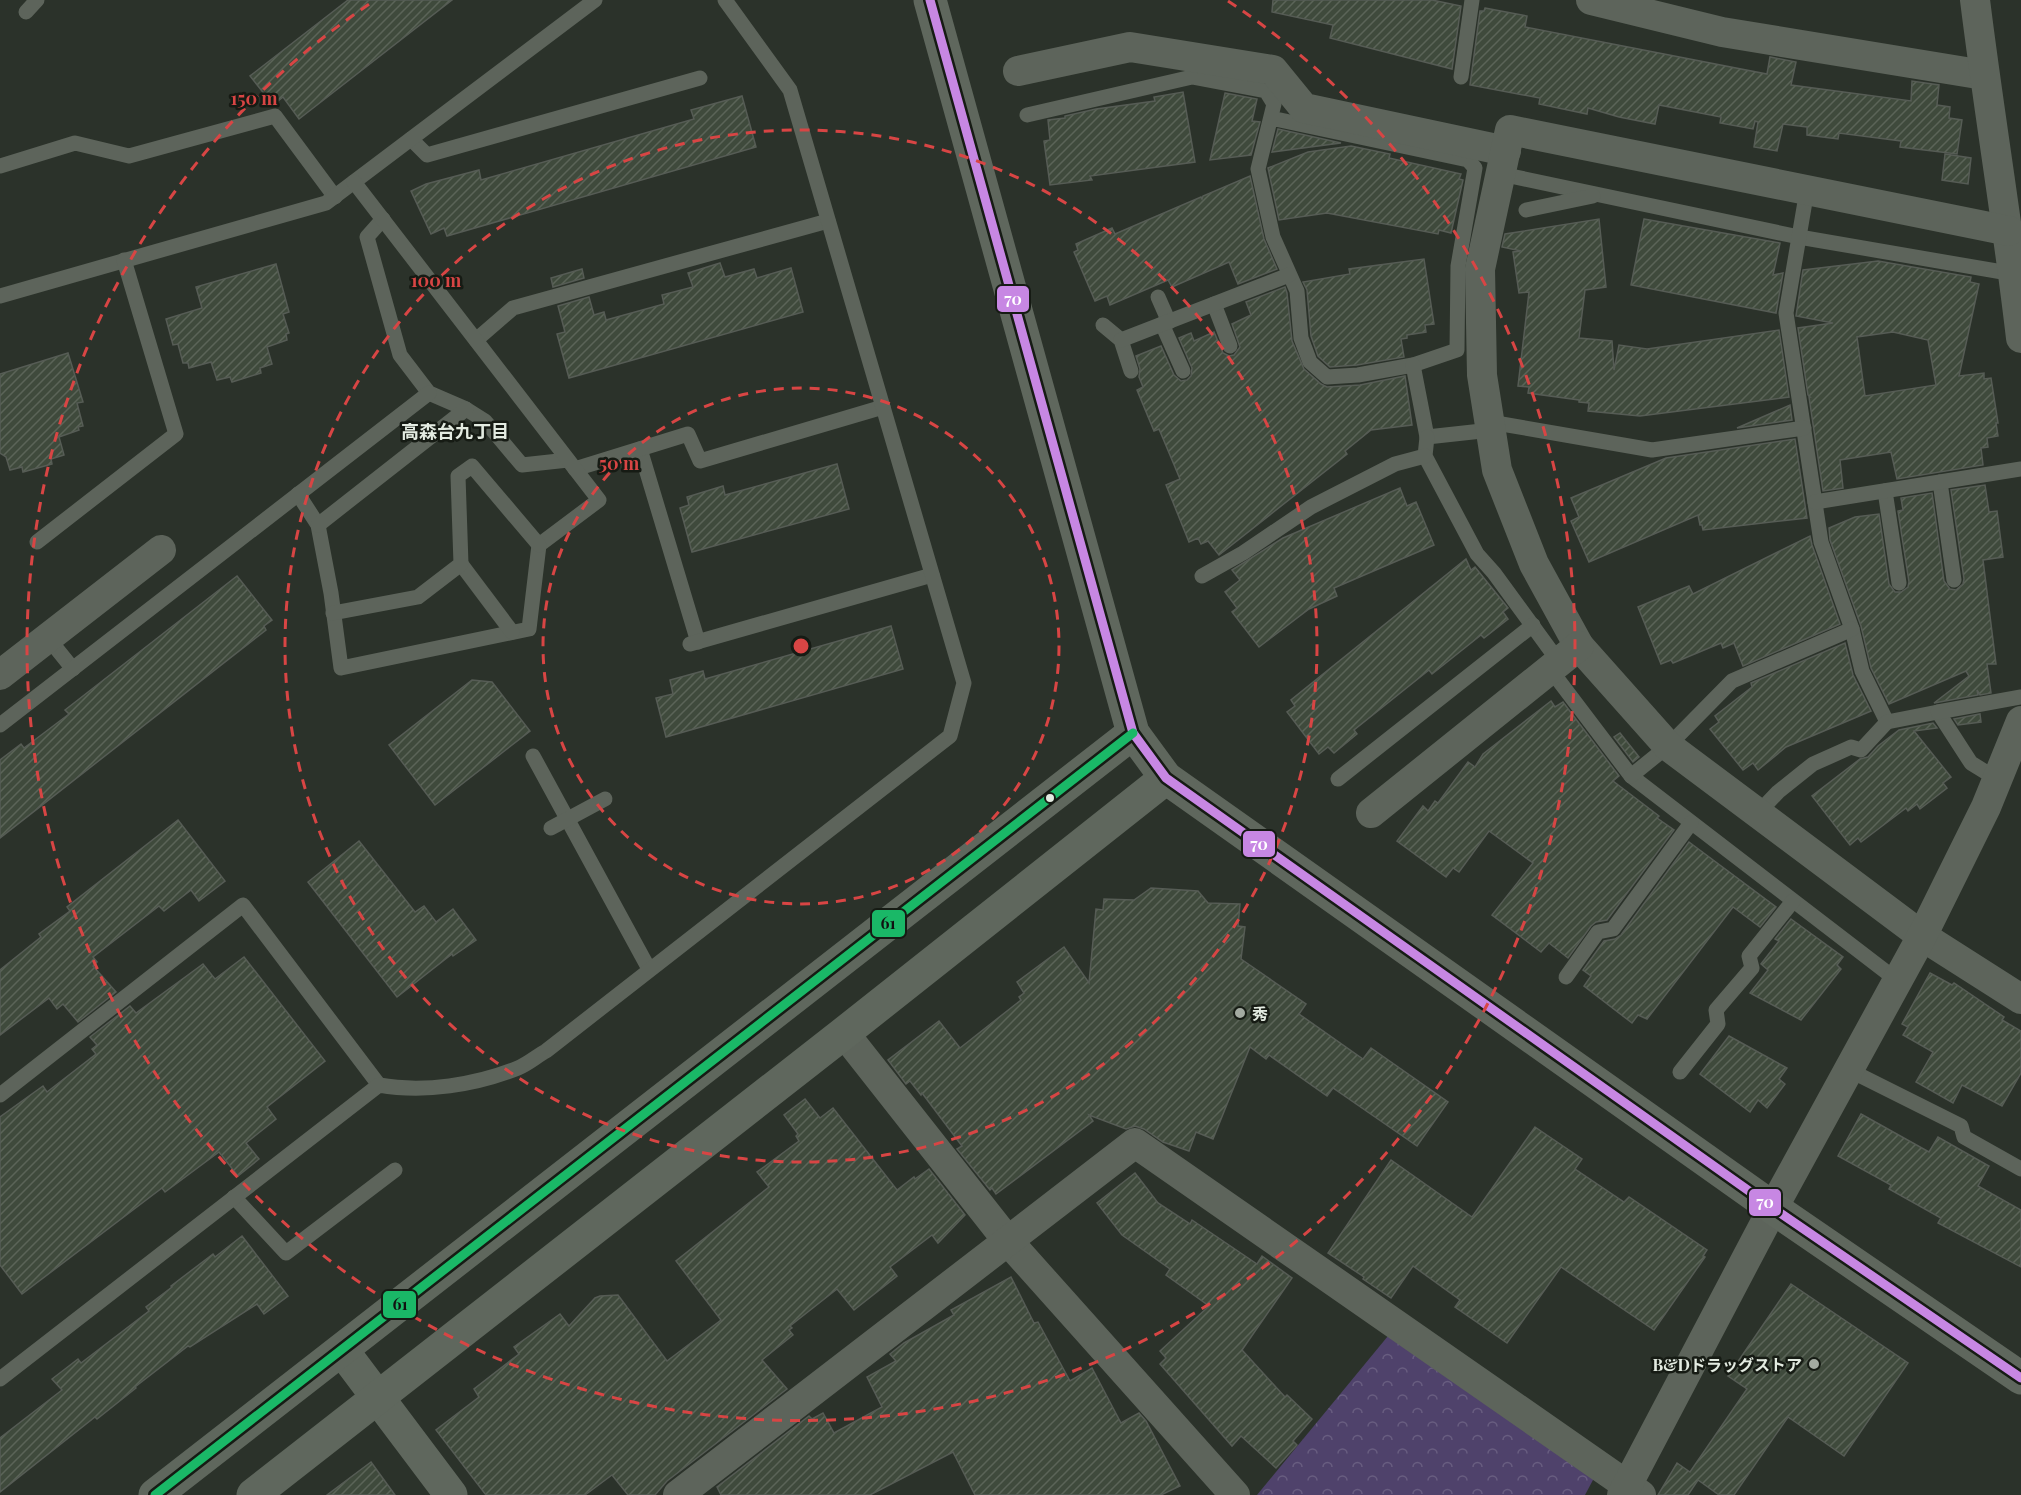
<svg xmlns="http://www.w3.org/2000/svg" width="2021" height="1495" viewBox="0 0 2021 1495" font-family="'Playfair Display','Noto Sans JP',serif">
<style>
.forest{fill:url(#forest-crowns)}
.building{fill:url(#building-hatch);stroke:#565c55;stroke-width:1.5;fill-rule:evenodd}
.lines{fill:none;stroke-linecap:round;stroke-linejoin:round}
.lane{stroke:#5d645b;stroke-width:15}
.street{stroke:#5d645b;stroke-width:30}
.secondary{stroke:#5f675d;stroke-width:33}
.bus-1-casing{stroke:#161b14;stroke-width:14}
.bus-2-casing{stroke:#161b14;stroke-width:14}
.bus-1{stroke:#c787e3;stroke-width:9}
.bus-2{stroke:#1ab867;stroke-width:9}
.ring{fill:none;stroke:#d84544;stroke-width:3;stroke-dasharray:10 8}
.bus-dot{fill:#e3ebe1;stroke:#161b14;stroke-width:2}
.poi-dot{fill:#a3aaa1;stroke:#161b14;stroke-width:2}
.labels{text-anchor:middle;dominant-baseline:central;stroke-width:5;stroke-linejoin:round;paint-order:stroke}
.poi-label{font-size:16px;font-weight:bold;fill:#e3ebe1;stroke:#161b14;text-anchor:start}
.neighbourhood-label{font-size:18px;font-weight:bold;fill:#e3ebe1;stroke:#161b14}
.centre{fill:#d84544;stroke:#161b14;stroke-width:3}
.ring-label{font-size:18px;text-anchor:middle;font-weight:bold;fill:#d84544;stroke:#161b14;stroke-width:5;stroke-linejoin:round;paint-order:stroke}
.line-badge{stroke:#161b14;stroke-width:2}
.badge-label{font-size:16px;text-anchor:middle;font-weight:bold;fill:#fff}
.pale-badge-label{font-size:16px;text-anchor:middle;font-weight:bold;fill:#111}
</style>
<defs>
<pattern id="forest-crowns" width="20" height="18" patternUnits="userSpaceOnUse" patternTransform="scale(1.5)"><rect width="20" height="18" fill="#4f426b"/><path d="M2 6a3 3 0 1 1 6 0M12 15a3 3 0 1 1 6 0" fill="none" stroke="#685d80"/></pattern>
<pattern id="building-hatch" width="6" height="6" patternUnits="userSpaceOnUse" patternTransform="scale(1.5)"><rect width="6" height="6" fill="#3f4a3c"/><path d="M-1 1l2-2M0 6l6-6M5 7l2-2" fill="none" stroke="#5b6458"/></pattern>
</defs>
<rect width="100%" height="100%" fill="#2b322a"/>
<!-- forest -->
<polygon class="forest" points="1388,1336 1594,1478 1585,1495 1257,1495"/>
<!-- building -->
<g class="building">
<polygon points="348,0 452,0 299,119 283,97 273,105 250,76"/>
<polygon points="1273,0 1432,0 1461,6 1452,69 1330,38 1333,25 1272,12"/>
<polygon points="1485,8 1527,16 1525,27 1767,74 1770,57 1796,62 1791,85 1911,101 1912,81 1939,85 1937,105 1950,107 1949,118 1962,120 1957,154 1900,147 1901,141 1839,133 1838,139 1807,135 1807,127 1783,124 1777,151 1754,147 1758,122 1755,121 1753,129 1720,123 1721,117 1659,105 1655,124 1619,117 1588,108 1587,114 1539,104 1540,98 1470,85 1480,11 1484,11"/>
<polygon points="1183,92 1195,162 1090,176 1092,180 1050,185 1044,141 1050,140 1048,120 1065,118 1065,116 1096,109 1155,101 1154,97"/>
<polygon points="1225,93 1257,99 1252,121 1260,122 1251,155 1210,160"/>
<polygon points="742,96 756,147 447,236 444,228 431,234 411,191 426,184 479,170 481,180 694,119 691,110"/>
<polygon points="1278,129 1341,143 1272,152"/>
<polygon points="1351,146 1390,154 1389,158 1461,174 1459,179 1463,180 1451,233 1439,230 1438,234 1327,213 1279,220 1268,168 1308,152"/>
<polygon points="1945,154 1971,158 1968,184 1942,180"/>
<polygon points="1250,176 1264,239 1277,269 1238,284 1229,262 1172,287 1168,280 1110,305 1107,296 1095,301 1074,252 1078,250 1076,244 1112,228 1115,234 1201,197 1202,199 1203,196"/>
<polygon points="1599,219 1606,287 1585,290 1579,338 1612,341 1614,370 1619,345 1647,349 1779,330 1789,397 1640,416 1588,411 1589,403 1579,402 1579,400 1528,393 1529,387 1518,386 1529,292 1519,293 1513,252 1521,251 1502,247 1505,234"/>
<polygon points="1644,219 1780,243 1773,275 1783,273 1776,313 1631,285"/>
<polygon points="1424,259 1434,324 1425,325 1426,332 1407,335 1407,338 1401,339 1404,357 1357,365 1330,367 1318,356 1311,336 1307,290 1303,282 1350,274 1349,269"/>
<path d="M1878,261L1971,277L1970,282L1979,284L1959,376L1984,373V379L1991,378L1998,423H1996L1998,436L1987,438L1988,447L1981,448L1983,465L1897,479L1891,452L1840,460L1843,488L1823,491L1809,397H1810L1808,395L1798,328L1833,323L1796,316L1803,270ZM1893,332L1928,340L1936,385L1865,396L1857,337Z"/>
<polygon points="720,263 725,277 754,269 757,278 791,268 803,312 569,378 557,334 565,332 558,306 589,297 594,315 604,312 606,320 664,304 662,295 693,287 688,273"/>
<polygon points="276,264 289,312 283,314 289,333 286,334 287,340 267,347 272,364 260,368 261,373 232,382 230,377 217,380 211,362 189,368 188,363 183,363 178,344 173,345 166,319 202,308 196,287"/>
<polygon points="582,269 584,278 553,287 551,278"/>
<polygon points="1285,287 1287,293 1292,341 1304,369 1321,384 1327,387 1360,385 1405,376 1412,425 1371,430 1345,451 1347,454 1219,555 1208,541 1201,544 1198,538 1189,542 1166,485 1180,479 1159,429 1154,431 1137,390 1143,387 1139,377 1140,369 1136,356 1161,346 1174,375 1181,381 1187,380 1191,376 1192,368 1179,338 1191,333 1194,341 1214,332 1223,353 1229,356 1234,355 1240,347 1232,324 1251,315 1246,302"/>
<polygon points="68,353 83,402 77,403 83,426 78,427 79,430 59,437 64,455 51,459 52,464 23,472 22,467 10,470 6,457 0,453 0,374"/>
<polygon points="1790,405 1792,420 1737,428"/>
<polygon points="1795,439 1807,518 1703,530 1702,525 1700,525 1698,515 1589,562 1571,521 1579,517 1571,498 1666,458"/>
<polygon points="837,464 849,509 692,552 680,508 689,505 687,497 723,486 725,495"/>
<polygon points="1985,485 1989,512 1997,511 2003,557 1983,560 1996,664 1987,664 1991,693 1980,695 1977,690 1978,695 1934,703 1969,676 1966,671 1889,704 1871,668 1861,626 1830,540 1829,528 1855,517 1879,514 1889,584 1895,592 1901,592 1908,587 1909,582 1898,511 1903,510 1901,498 1932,493 1944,581 1950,589 1956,590 1963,584 1964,579 1951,490"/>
<polygon points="1400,488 1407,506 1416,502 1434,545 1334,588 1337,596 1309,609 1259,647 1232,612 1237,608 1225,592 1240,580 1232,570 1283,538"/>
<polygon points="1810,536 1812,545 1840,624 1743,666 1734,643 1723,648 1721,643 1673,663 1671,660 1661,664 1638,607 1689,586 1693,594"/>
<polygon points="1466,559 1471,570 1475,567 1508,608 1503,612 1508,619 1484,638 1481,635 1432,674 1429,670 1354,730 1357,734 1334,753 1328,747 1319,754 1287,712 1295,706 1291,700"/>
<polygon points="237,576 272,620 264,626 266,630 0,838 0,760 21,744 24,748 69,714 65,710"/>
<polygon points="891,626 903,669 666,737 656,698 673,694 670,680 703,671 705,679"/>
<polygon points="1845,643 1853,675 1871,711 1786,747 1758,770 1753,763 1743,770 1710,729 1719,722 1715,716 1752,687 1751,683"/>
<polygon points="472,680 492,682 530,731 435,805 389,745"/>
<polygon points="1551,701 1555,707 1563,702 1619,776 1613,781 1659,816 1657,818 1674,830 1607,920 1596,922 1591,926 1568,958 1549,943 1541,952 1492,915 1533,863 1489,831 1459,872 1453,868 1446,877 1397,841 1423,806 1428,811 1435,801 1438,803 1468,762 1475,767 1483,754"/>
<polygon points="1980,714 1981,722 1958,725 1954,719"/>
<polygon points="1933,723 1937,728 1914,731 1951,777 1943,783 1947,788 1920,809 1917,804 1908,811 1906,808 1861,842 1858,838 1850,845 1812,796 1860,759 1868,757 1878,746 1899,730"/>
<polygon points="1620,733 1639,757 1633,762 1614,737"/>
<polygon points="178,820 225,881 199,901 191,890 164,911 159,906 93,957 97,962 93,966 116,992 78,1022 63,1004 57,1009 49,998 0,1035 0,970 41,937 39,934 70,911 67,907"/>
<polygon points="359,841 415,912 424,906 436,922 453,909 476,940 453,956 452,954 397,997 308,882"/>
<polygon points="1689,842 1776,907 1760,927 1733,907 1647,1019 1638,1015 1632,1023 1584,986 1591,976 1583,970 1604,941 1615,939 1621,935"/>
<polygon points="1151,888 1198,891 1208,903 1240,904 1238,926 1245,927 1241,959 1306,1004 1299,1014 1363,1059 1371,1048 1448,1102 1417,1146 1333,1088 1327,1096 1269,1055 1266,1059 1250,1047 1213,1139 1196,1132 1189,1151 1163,1142 1144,1129 1135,1126 1126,1129 1089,1115 1093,1121 996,1194 992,1188 990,1190 957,1149 962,1146 922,1093 921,1095 910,1081 906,1084 888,1060 939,1021 960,1048 1021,1000 1019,997 1024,993 1017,982 1064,947 1089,983 1096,909 1103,910 1104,899 1134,900"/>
<polygon points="1791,919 1843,957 1837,965 1841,969 1801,1020 1750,993 1768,970 1761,964 1779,941 1775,939"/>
<polygon points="244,957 325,1061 267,1107 276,1119 246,1143 259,1159 238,1176 219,1152 165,1192 162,1188 22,1294 0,1265 0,1117 43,1086 47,1092 96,1054 92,1049 97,1045 90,1037 130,1006 136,1013 203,964 215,979"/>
<polygon points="1930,973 1952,985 1954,983 2004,1017 2002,1020 2021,1031 2021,1073 2002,1106 1962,1085 1953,1103 1916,1082 1933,1052 1903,1035 1908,1027 1902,1024"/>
<polygon points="1729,1036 1787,1068 1779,1079 1785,1084 1767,1108 1758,1100 1750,1112 1700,1074"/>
<polygon points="805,1099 820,1118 833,1108 897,1190 914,1177 915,1179 929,1169 965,1215 938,1243 932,1235 890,1267 897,1276 854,1310 837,1289 790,1326 792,1328 789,1330 793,1335 762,1360 787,1389 667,1481 655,1495 628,1495 612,1475 585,1495 486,1495 436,1430 479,1397 474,1389 519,1354 514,1347 560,1314 569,1326 595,1298 600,1296 618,1295 667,1361 721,1320 676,1261 769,1187 757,1172 799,1141 796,1136 798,1134 784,1115"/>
<polygon points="1861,1114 1929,1152 1938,1137 1989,1166 1978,1186 2021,1210 2021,1267 1938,1223 1941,1218 1889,1189 1891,1185 1838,1156"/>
<polygon points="1535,1127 1582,1159 1575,1169 1624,1202 1629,1197 1707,1250 1703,1256 1705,1257 1654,1330 1561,1267 1507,1343 1455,1307 1460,1300 1413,1266 1391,1298 1363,1279 1364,1277 1328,1253 1391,1160 1472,1217"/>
<polygon points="1135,1173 1158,1203 1190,1224 1192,1220 1257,1264 1262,1256 1292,1278 1242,1350 1285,1397 1287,1395 1312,1419 1293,1441 1297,1445 1276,1468 1241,1436 1232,1446 1160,1364 1166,1358 1160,1351 1209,1306 1166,1275 1170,1269 1122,1235 1097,1203"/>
<polygon points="242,1236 288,1296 264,1314 257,1304 190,1347 188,1346 135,1387 136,1388 97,1419 95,1417 0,1492 0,1438 62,1390 52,1379 78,1359 81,1363 149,1311 146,1307 172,1287 171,1286 213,1254 215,1257"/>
<polygon points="1011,1277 1034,1323 1038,1322 1070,1381 1092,1368 1121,1423 1139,1413 1146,1421 1180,1486 1161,1495 975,1495 953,1452 870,1495 721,1495 717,1487 809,1416 812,1419 823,1413 834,1433 882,1407 867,1377 896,1361 890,1354 904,1343 954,1315 951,1310"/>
<polygon points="1791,1284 1908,1363 1844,1456 1788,1417 1734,1495 1719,1495 1698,1480 1688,1495 1658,1495 1677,1463 1690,1472 1747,1389 1728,1376"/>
<polygon points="371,1462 395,1495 327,1495"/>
</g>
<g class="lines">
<!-- lane -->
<g class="lane">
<polyline points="26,12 37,0"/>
<polyline points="1461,77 1472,0"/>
<polyline points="1027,115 1192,77 1266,91 1274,104 1258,169 1273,237 1297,291 1301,338 1310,362 1327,377 1358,375 1413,365 1457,350 1458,266 1475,168 1468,160 1271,118"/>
<polyline points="411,139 427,155 700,78"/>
<polyline points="0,166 75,143 129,156 275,116 335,197"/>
<polyline points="1501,174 1799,237 2014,274"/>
<polyline points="1807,190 1786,313 1821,542 1852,629 1862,671 1887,722 1938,712 1971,763 1997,779"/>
<polyline points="1526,210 1593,196"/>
<polyline points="383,219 367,237 400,355 429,393 466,409 485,421 522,465 568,460"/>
<polyline points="0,296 326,203 595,0"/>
<polyline points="1158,297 1169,322"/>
<polyline points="1214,304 1230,346"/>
<polyline points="1162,324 1183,371"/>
<polyline points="1103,325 1121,340 1131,371"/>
<polyline points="476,340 513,308 828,221"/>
<polyline points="1121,340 1289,275"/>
<polyline points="1413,365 1427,437 1491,430"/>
<polyline points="1490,422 1652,450 1804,428"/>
<polyline points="1427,437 1425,456 1477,554 1494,573 1559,662"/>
<polyline points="640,449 698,642"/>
<polyline points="575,469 688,434 700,461 883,407"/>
<polyline points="1940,482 1954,580"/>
<polyline points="1885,491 1899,583"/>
<polyline points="298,494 318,525 331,593 341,668 529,629 539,545 599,500 354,182"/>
<polyline points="1815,502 2021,469"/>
<polyline points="318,525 466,409"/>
<polyline points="37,542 176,434 124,260"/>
<polyline points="461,564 512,632"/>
<polyline points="1202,576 1243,553 1311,507 1395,464 1425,456"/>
<polyline points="333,613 418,597 461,564 458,476 472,466 539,545"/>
<polyline points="48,638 73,669"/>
<polyline points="690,644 932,575"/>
<polyline points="1550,669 1631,776 1898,981"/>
<polyline points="1938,712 2021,697"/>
<polyline points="0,725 429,393"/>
<polyline points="533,756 649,969"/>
<polyline points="1631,776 1668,746 1732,681 1852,629"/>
<polyline points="1338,779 1533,625"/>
<polyline points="1758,813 1778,792 1813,764 1851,747 1861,750 1887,722"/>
<polyline points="551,828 605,799"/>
<polyline points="1566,977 1598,932 1613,929 1691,823"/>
<polyline points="1849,1070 1961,1126 1964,1137 2021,1169"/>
<polyline points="1680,1072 1718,1024 1716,1010 1752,968 1749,956 1793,901"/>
<polyline points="0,1095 243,905 379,1085"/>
<polyline points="234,1197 286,1253 395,1170"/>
<path d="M0,1379L379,1085C424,1093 476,1085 518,1068C528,1064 537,1056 546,1051L950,736L964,683L790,90L725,0"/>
</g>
<!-- street -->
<g class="street">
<polyline points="1591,0 1722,32 1984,75"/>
<path d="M1975,0C1989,113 2008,225 2021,338"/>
<polyline points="1018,71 1130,47 1273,70 1304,108 1506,151"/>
<polyline points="2009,231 1510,130 1480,269 1482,375 1497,470 1534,564 1579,646 1668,746 1922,936 2021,999"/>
<polyline points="0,675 161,550"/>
<polyline points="1371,813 1579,646"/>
<polyline points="844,1033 1007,1240 1235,1495"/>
<polyline points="678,1495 1135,1143 1641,1495"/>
<polyline points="1622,1495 1773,1208 1922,936 1986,807 2021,721"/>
</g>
<!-- secondary -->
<g class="secondary">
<polyline points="930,0 1133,733 1166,778 1773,1208 2021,1378"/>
<polyline points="342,1350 451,1495"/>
<polyline points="155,1495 1133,733"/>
<polyline points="253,1495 844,1033 1166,778"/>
</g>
<!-- bus-1 casing -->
<g class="bus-1-casing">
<polyline id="bus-1" points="930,0 1133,733 1166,778 1773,1208 2021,1378"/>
</g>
<!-- bus-2 casing -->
<g class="bus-2-casing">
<polyline id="bus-2" points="155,1495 1133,733"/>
</g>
<!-- bus-1 -->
<use href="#bus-1" class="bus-1"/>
<!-- bus-2 -->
<use href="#bus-2" class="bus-2"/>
</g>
<!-- distance rings -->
<g class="ring">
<circle cx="801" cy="646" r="258"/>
<circle cx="801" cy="646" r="516"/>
<path d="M1228 1A774 774 0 1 1 374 1"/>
</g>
<!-- markers -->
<circle class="bus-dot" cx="1050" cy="798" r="5"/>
<g class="poi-dot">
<circle cx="1240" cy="1013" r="6"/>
<circle cx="1814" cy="1364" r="6"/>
</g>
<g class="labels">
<!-- poi labels -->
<g class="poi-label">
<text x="1252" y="1013">秀</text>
<text x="1802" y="1364" text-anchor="end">B&amp;Dドラッグストア</text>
</g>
<!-- neighbourhood labels -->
<g class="neighbourhood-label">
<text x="455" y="431">高森台九丁目</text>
</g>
</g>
<circle cx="801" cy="646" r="9" class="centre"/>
<g class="ring-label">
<text x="254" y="105">150 m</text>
<text x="436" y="287">100 m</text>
<text x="619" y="470">50 m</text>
</g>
<g class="line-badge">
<rect x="996" y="285" width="34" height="28" rx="6" fill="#c787e3"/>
<rect x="1242" y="830" width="34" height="28" rx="6" fill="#c787e3"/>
<rect x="871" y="909" width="35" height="29" rx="6" fill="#1ab867"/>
<rect x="1748" y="1188" width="34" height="29" rx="6" fill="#c787e3"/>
<rect x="382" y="1290" width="35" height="29" rx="6" fill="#1ab867"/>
</g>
<g class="badge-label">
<text x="1013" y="305">70</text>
<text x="1259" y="850">70</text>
<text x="1765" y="1208">70</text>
</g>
<g class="pale-badge-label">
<text x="888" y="929">61</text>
<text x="400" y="1310">61</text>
</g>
</svg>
